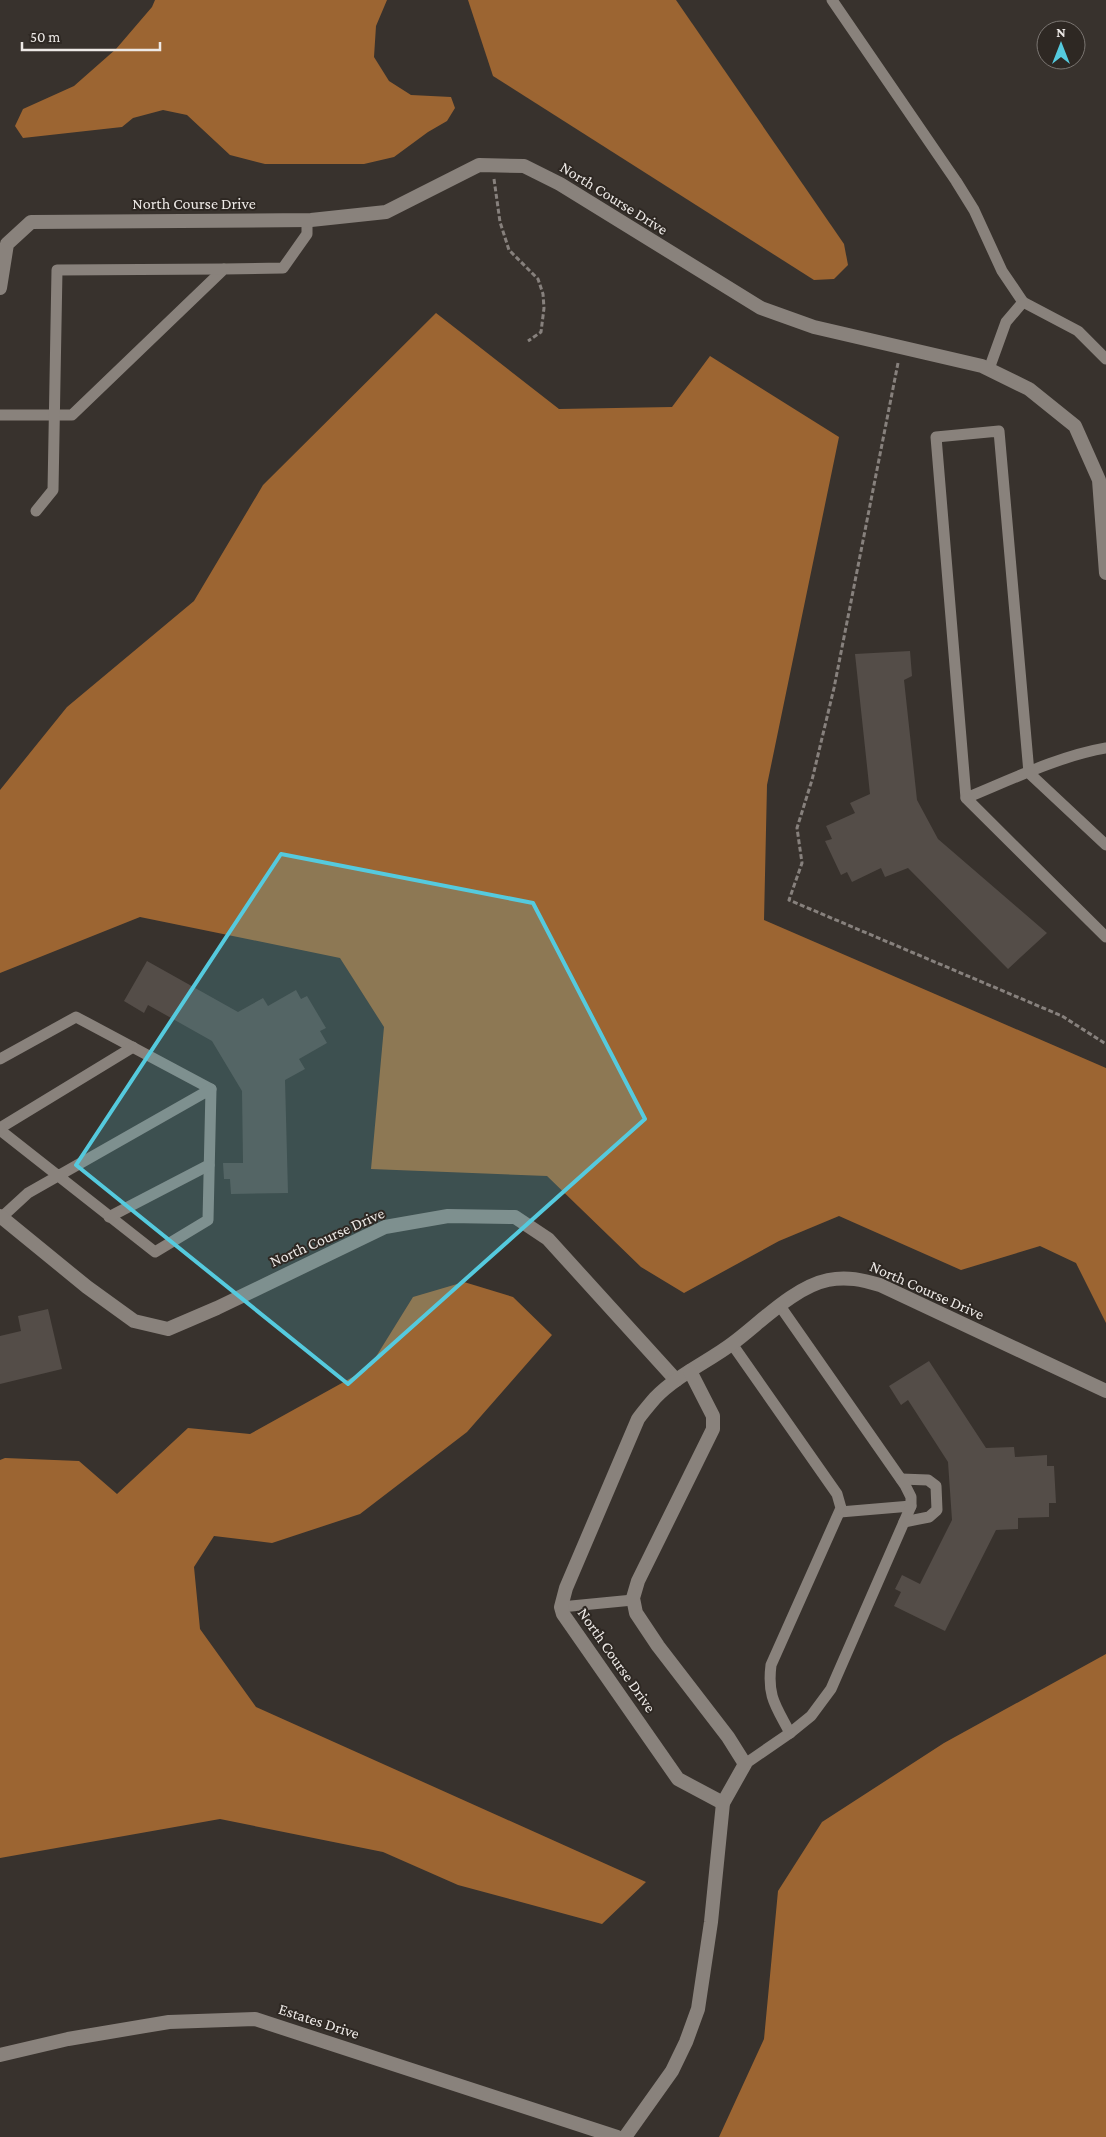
<svg xmlns="http://www.w3.org/2000/svg" width="1106" height="2137" viewBox="0 0 1106 2137" font-family="'Crimson Pro',serif">
<style>
.water{fill:#9c6532}
.building{fill:#544d48}
.lines{fill:none;stroke-linecap:round;stroke-linejoin:round}
.path{stroke:#87817d;stroke-width:3;stroke-dasharray:5 2.5;stroke-linecap:butt}
.service{stroke:#89827c;stroke-width:11}
.minor{stroke:#89827c;stroke-width:14}
.marked{fill:#55cade;fill-opacity:0.2;stroke:#55cade;stroke-width:4;stroke-linejoin:round}
.labels{text-anchor:middle;dominant-baseline:central;stroke-width:4;stroke-linejoin:round;paint-order:stroke}
.street-label{font-size:16px;fill:#ede9e6;stroke:#2e2823}
</style>
<rect width="100%" height="100%" fill="#38322d"/>
<!-- water -->
<g class="water">
<polygon points="155,0 387,0 376,26 374,57 389,81 411,95 451,97 455,108 447,121 428,132 394,157 364,164 265,164 230,155 187,115 163,110 133,118 122,127 23,138 15,126 23,109 74,86 116,49 152,7"/>
<polygon points="468,0 676,0 844,244 848,265 834,279 814,280 493,76"/>
<polygon points="436,313 559,409 672,407 710,356 839,437 767,785 764,920 1106,1068 1106,1323 1076,1263 1040,1246 961,1270 839,1216 779,1241 684,1293 641,1267 547,1176 371,1169 384,1027 340,958 140,917 0,973 0,790 67,707 194,601 263,485"/>
<polygon points="464,1282 513,1297 552,1335 467,1432 360,1514 272,1543 214,1536 194,1567 200,1629 256,1707 646,1882 602,1924 458,1885 383,1852 220,1819 0,1858 0,1460 5,1458 79,1461 117,1494 188,1428 250,1434 369,1368 413,1297"/>
<polygon points="1106,1654 1106,2137 719,2137 764,2039 778,1891 822,1822 944,1743"/>
</g>
<!-- building -->
<g class="building">
<polygon points="910,651 912,676 904,680 917,800 938,839 1047,933 1008,969 908,868 885,877 881,868 852,882 847,872 841,875 825,841 832,839 826,826 855,813 850,803 870,794 855,654"/>
<polygon points="147,961 238,1012 263,998 268,1006 296,990 301,999 307,996 326,1028 320,1031 327,1043 299,1059 305,1069 285,1080 288,1193 231,1194 230,1179 224,1179 223,1163 243,1163 242,1091 212,1041 148,1005 144,1013 124,1001"/>
<polygon points="48,1309 62,1369 0,1384 0,1336 21,1331 18,1316"/>
<polygon points="929,1361 986,1448 1014,1447 1015,1457 1047,1455 1047,1466 1054,1466 1056,1503 1049,1503 1049,1517 1018,1518 1018,1529 996,1530 945,1631 894,1606 901,1592 895,1589 902,1575 920,1584 952,1520 948,1462 908,1400 901,1405 889,1386"/>
</g>
<g class="lines">
<!-- path -->
<g class="path">
<polyline points="494,179 500,222 509,250 538,279 543,294 544,308 541,332 528,341"/>
<polyline points="898,363 834,688 812,780 797,828 802,863 789,900 1062,1016 1106,1044"/>
</g>
<!-- service -->
<g class="service">
<polyline points="832,0 956,181 974,210 1002,271 1023,302 1078,331 1106,359"/>
<polyline points="989,369 1006,322 1023,302"/>
<polyline points="0,415 72,415 224,269 283,268 307,234 307,220"/>
<polyline points="36,511 53,490 57,270 224,269"/>
<path d="M1106,748C1059,756 1010,780 966,798L936,437L999,431L1029,773L1106,845"/>
<polyline points="966,798 1106,937"/>
<polyline points="0,1059 76,1017 211,1089"/>
<polyline points="0,1128 133,1047"/>
<polyline points="0,1130 155,1252 208,1220 211,1089 28,1193 2,1217"/>
<polyline points="109,1217 209,1165"/>
<path d="M732,1344L837,1494L841,1508L771,1665C767,1697 776,1706 790,1733"/>
<polyline points="901,1479 928,1480 936,1486 937,1510 929,1517 904,1522"/>
<polyline points="840,1512 911,1506"/>
<polyline points="561,1607 633,1600"/>
<polyline points="745,1764 790,1733 811,1716 831,1689 911,1506 911,1497 905,1485 780,1306"/>
</g>
<!-- minor -->
<g class="minor">
<polyline points="0,288 7,244 31,222 311,220 386,212 479,165 524,166 560,184 761,308 814,327 982,366 1029,389 1075,426 1099,480 1106,573"/>
<polyline points="0,1216 87,1287 134,1321 168,1329 217,1308 385,1227 448,1216 515,1217 548,1239 676,1380"/>
<path d="M723,1803L678,1779L563,1614L561,1607L566,1588L638,1419C643,1412 649,1405 655,1398C677,1375 708,1362 733,1343C760,1323 794,1287 828,1280C847,1276 863,1280 880,1285L1106,1391"/>
<polyline points="0,2055 68,2039 169,2022 255,2019 617,2137"/>
<polyline points="625,2137 672,2071 686,2042 698,2009 711,1922 723,1803 745,1764 728,1737 658,1646 636,1613 633,1598 638,1581 713,1429 713,1416 690,1371"/>
</g>
</g>
<!-- marked area -->
<path class="marked" d="M281,854L533,903L645,1119L348,1384L76,1165Z"/>
<g class="labels">
<!-- street labels -->
<g class="street-label">
<text transform="translate(614 198) rotate(32)">North Course Drive</text>
<text x="194" y="203">North Course Drive</text>
<text transform="translate(327 1237) rotate(-24)">North Course Drive</text>
<text transform="translate(927 1290) rotate(24)">North Course Drive</text>
<text transform="translate(617 1660) rotate(55)">North Course Drive</text>
<text transform="translate(319 2021) rotate(18)">Estates Drive</text>
</g>
</g>
<!-- north arrow -->
<g transform="translate(1061 45)"><circle r="24" fill="#2e2823" stroke="#7a7571"/>
<path d="M0-4L9 19L0 12L-9 19Z" fill="#55cade"/>
<text y="-8" font-size="14" font-weight="bold" text-anchor="middle" fill="#ede9e6">N</text>
</g>
<!-- scale -->
<path d="M22 42v8h138v-8" fill="none" stroke="#ede9e6" stroke-width="2.5"/>
<text x="30" y="42" font-size="15" fill="#ede9e6" stroke="#2e2823" stroke-width="4" paint-order="stroke">50 m</text>
</svg>
